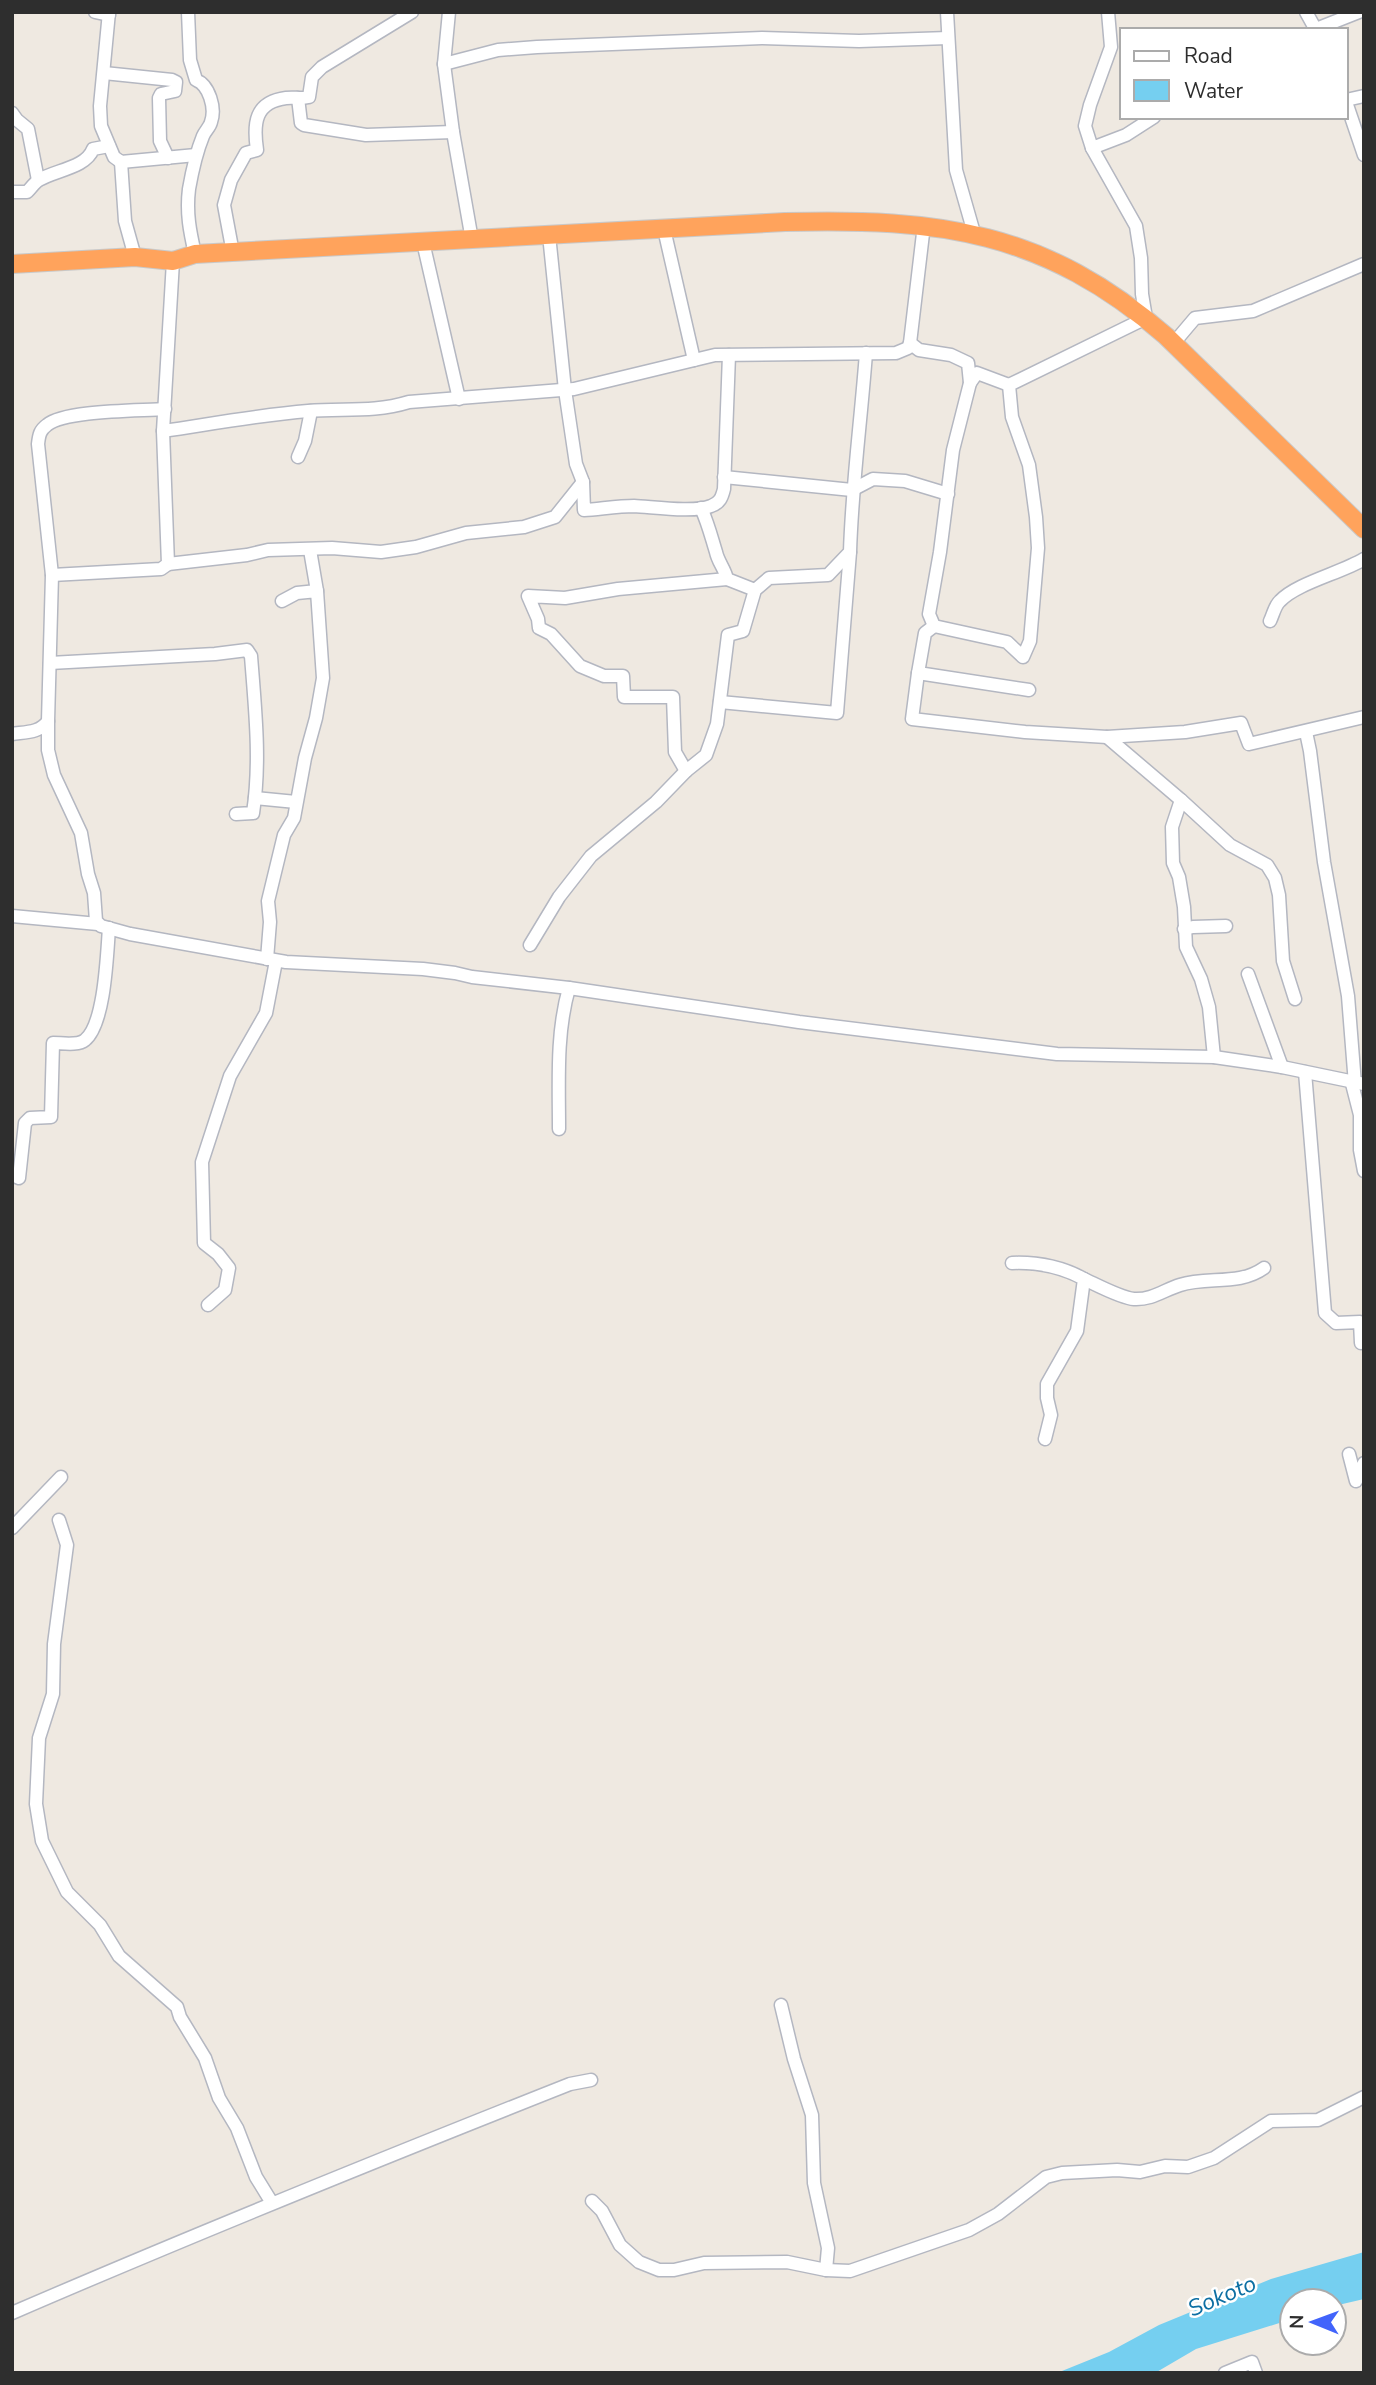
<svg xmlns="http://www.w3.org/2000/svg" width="1376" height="2385" viewBox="0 0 1376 2385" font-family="'Nunito Sans',sans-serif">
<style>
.water{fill:#75cff0}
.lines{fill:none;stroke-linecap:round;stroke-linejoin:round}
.minor-casing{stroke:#b4b7c1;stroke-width:15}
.highway-casing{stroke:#c9c9c9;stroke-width:20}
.minor{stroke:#fff;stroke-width:12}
.highway{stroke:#ffa35c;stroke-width:18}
.labels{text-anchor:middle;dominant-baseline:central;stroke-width:5;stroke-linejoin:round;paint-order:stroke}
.water-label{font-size:23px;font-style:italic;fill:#0d6fa3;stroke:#fff}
</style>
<rect width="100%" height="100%" fill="#efe9e1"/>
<!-- water -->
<polygon class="water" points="1364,2252 1364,2299 1334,2306 1334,2301 1292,2301 1292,2319 1196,2349 1155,2373 1057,2373 1109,2352 1159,2325 1271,2279"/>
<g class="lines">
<!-- minor casing -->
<g class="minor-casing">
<g id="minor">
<polyline points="95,12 109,15"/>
<polyline points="109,12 100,106 101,126 114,157 121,162 196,155"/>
<path d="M188,12L190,60L196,80C209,85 216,108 211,122C210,127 205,131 203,136C196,153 192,172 189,189C186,213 190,232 195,254"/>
<polyline points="449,12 444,64 453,132 472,240"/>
<polyline points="947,12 956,170 974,233"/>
<polyline points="1306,12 1316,30"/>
<polyline points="1316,29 1359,12"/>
<polyline points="444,64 498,50 537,47 762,38 859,41 948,38"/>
<polyline points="104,73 172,80 176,82 175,91 161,94 159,98 160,141 168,158"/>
<polyline points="298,98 301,123 304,125 366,135 453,132"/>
<polyline points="1346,100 1364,96"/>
<polyline points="1346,102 1364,155"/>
<polyline points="12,113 17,120 28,129 38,180"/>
<polyline points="1092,148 1126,135 1154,117"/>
<polyline points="121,162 125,221 135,257"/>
<path d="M12,192H27C31,188 35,182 39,180C55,170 86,168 93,149L109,146"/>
<polyline points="664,229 694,360"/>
<path d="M549,235L565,390L576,464L583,482L584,510C600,509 618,506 634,506C654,507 694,513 711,506C720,503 722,497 724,489L729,355"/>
<polyline points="423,242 459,399"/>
<path d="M233,253L224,205L231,180L246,153L257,150C253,123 255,102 286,98C294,97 301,99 309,97L312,77L322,67L412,12"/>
<polyline points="910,343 919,350 951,355 968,363 970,383 953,450 940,552 929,614 934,626 1007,642 1023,657 1030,641 1038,548 1036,517 1029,465 1012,417 1009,385 1146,318 1142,294 1141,258 1136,226 1092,148 1085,126 1090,105 1111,47 1108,12"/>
<polyline points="1173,344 1195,318 1253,311 1364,264"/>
<polyline points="970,383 977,373 1009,385"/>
<path d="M163,431C211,424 259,415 308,411C344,408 373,413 409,402L574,389L715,355L896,353L908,348L910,343L924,225"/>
<polyline points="298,457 305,441 311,411"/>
<polyline points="724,477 852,490 873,479 905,481 948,494"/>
<path d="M701,508C708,523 711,536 716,552C718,562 725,569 727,579L755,590"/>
<polyline points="310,550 317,591"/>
<polyline points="168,564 247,555 268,550 332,548 381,552 416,547 466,533 524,527 555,517 583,482"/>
<polyline points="52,575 161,569 168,564 163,431 173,261"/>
<path d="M1270,621C1273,615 1275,605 1280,601C1297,583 1341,573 1364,559"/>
<polyline points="934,626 925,633 918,673 1029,690"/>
<path d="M50,663L215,654L247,650L251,656C255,708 261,761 253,813L236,814"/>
<polyline points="918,673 912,719 1025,732 1107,737 1185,732 1241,723 1249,744 1364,717"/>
<polyline points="720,702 837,713 850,552"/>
<polyline points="48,721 48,750 54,775 81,833 88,874 94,893 96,921 101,926 130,934 286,962 423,969 455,973 472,977 569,988 799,1022 1057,1054 1214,1057 1282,1067 1364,1084"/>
<polyline points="1306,732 1310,751 1324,862 1348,996 1355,1084"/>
<path d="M12,734C25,732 40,733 48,721L52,575L38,444C39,435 40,430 47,425C65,410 140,411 165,409"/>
<polyline points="1107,737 1181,800 1230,845 1267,865 1275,878 1279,895 1283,961 1295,999"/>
<polyline points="686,771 675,752 673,697 624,697 623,676 604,676 580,666 551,634 539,628 538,619 528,596 565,598 618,589 727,579"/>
<polyline points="255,798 296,802"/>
<polyline points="1181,800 1172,827 1173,863 1179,877 1184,907 1186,947 1201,979 1209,1007 1214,1057"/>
<polyline points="12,916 98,924"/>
<polyline points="1184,929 1193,927 1226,926"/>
<path d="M530,945L559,897L591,856L656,802L686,771L706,755L717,724L728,635L743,631L755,590L769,578L828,575L850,552C852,485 861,420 866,353"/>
<polyline points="267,959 270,922 268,901 284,835 294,818 305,758 316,718 323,678 317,591 297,593 282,601"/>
<polyline points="1248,974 1282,1067"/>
<polyline points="1305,1072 1325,1313 1336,1323 1360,1322 1361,1343"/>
<polyline points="1351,1080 1360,1115 1360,1150 1364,1171"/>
<path d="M559,1129C559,1082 556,1033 569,988"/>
<path d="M12,1175L19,1178L25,1123L30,1118L51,1117L53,1043C62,1043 78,1046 85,1040C105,1024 107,953 109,928"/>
<path d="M1012,1263C1037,1262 1062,1267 1084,1279L1077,1331L1047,1384V1398L1051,1415L1045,1439"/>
<path d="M1084,1279C1097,1285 1121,1298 1134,1299C1152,1300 1164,1290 1180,1285C1208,1276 1239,1286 1264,1268"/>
<polyline points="208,1305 225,1290 229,1268 218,1254 204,1243 202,1162 230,1076 266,1013 276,961"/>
<polyline points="1349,1454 1356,1481 1364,1463"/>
<polyline points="59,1520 67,1545 54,1644 53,1694 39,1738 36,1804 42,1841 67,1892 100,1925 119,1956 177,2007 180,2017 205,2058 219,2098 237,2128 256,2177 272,2203"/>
<polyline points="12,1528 61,1477"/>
<polyline points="781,2005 794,2059 812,2115 814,2183 828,2248 826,2270"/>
<polyline points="592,2201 602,2211 620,2245 639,2262 659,2270 674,2270 704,2263 787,2262 826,2270 850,2271 969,2230 998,2214 1046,2177 1062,2173 1117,2170 1140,2172 1165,2166 1188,2167 1214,2158 1271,2121 1318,2120 1364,2097"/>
<path d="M12,2313C197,2233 383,2158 570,2084L591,2080"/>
<polyline points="1225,2373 1252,2362 1256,2373"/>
</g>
</g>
<!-- highway casing -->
<g class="highway-casing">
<path id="highway" d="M12,264L135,257L173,261L195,254L785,222C939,218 1045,231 1166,336L1364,529"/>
</g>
<!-- minor -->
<use href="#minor" class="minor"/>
<!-- highway -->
<use href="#highway" class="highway"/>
</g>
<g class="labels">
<!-- water labels -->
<g class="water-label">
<text transform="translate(1222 2296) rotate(-23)">Sokoto</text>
</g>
</g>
<!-- border -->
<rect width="1376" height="2385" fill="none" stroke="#2e2e2e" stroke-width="28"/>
<!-- legend -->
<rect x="1120" y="28" width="228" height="91" fill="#ffffff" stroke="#ababab" stroke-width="2"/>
<rect x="1134" y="51" width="35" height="10" fill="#ffffff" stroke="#ababab" stroke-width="2"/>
<text x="1184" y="63" font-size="21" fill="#2e2e2e">Road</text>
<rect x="1134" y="80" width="35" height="21" fill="#75cff0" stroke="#ababab" stroke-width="2"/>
<text x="1184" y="98" font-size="21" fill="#2e2e2e">Water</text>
<!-- north arrow -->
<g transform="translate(1313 2322) rotate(271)"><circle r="33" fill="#ffffff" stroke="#ababab" stroke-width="2"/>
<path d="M0-5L12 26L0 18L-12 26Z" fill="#4264fb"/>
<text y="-10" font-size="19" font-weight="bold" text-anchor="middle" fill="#2e2e2e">N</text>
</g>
</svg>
